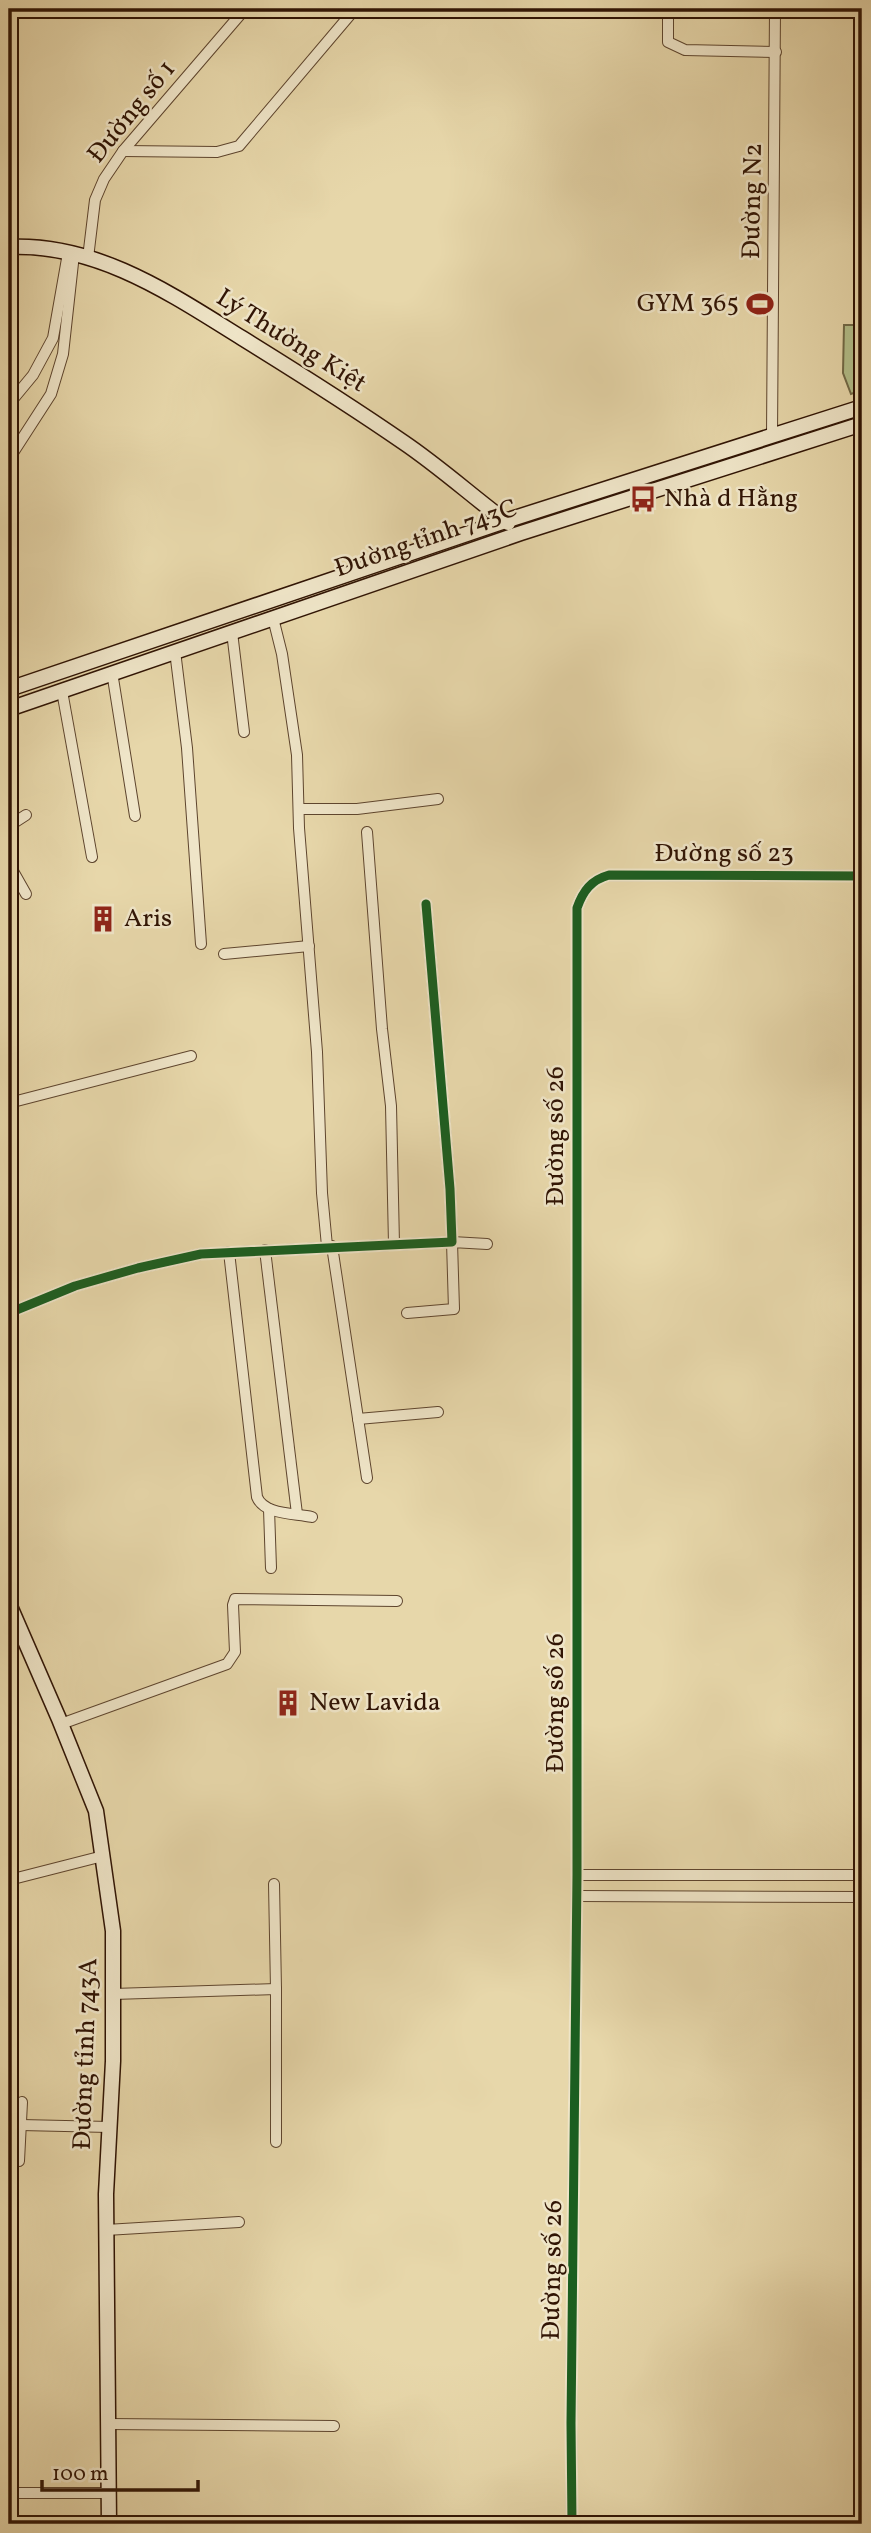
<svg xmlns="http://www.w3.org/2000/svg" width="871" height="2533" viewBox="0 0 871 2533" font-family="Vollkorn,serif">
<style>
.park{fill:#b3bf8a;stroke:#726a47;stroke-width:2}
.lines{fill:none;stroke-linecap:round;stroke-linejoin:round}
.minor-casing{stroke:#5e452e;stroke-width:12}
.secondary-casing{stroke:#301404;stroke-width:17}
.minor{stroke:#efe5c8;stroke-width:10}
.secondary{stroke:#efe5c8;stroke-width:14}
.cycleway-casing{stroke:#efe5c8;stroke-width:13}
.cycleway{stroke:#1b5e20;stroke-width:9}
.labels{text-anchor:middle;dominant-baseline:central;stroke-width:5;stroke-linejoin:round;paint-order:stroke}
.street-label{font-size:26px;fill:#301404;stroke:#efe5c8}
.poi-label{font-size:26px;fill:#301404;stroke:#efe5c8;text-anchor:start}
</style>
<rect width="100%" height="100%" fill="#e7d7aa"/>
<filter id="stains"><feTurbulence type="fractalNoise" baseFrequency=".00286" numOctaves="4"/><feColorMatrix values="0 0 0 0 .2 0 0 0 0 .09 0 0 0 0 .02 0 0 0 .5 -.17"/></filter>
<radialGradient id="worn" r=".72"><stop offset=".6" stop-color="#630" stop-opacity="0"/><stop offset="1" stop-color="#630" stop-opacity=".3"/></radialGradient>
<!-- park -->
<polygon class="park" points="844,325 862,325 862,390 851,394 843,373"/>
<g class="lines">
<!-- minor casing -->
<g class="minor-casing">
<g id="minor">
<polyline points="668,9 668,42 685,50 776,52"/>
<polyline points="123,151 217,152 239,146 355,9"/>
<polyline points="88,258 95,200 104,179 123,151 245,9"/>
<polyline points="9,404 33,375 53,338 68,253"/>
<polyline points="772,436 775,9"/>
<polyline points="9,459 51,394 63,354 74,254"/>
<polyline points="273,618 282,654 297,755 299,828 317,1052 322,1193 327,1246"/>
<polyline points="232,632 244,732"/>
<polyline points="175,651 187,748 201,944"/>
<polyline points="112,672 135,816"/>
<polyline points="62,691 92,857"/>
<polyline points="300,809 357,809 438,799"/>
<polyline points="9,826 26,815"/>
<polyline points="367,832 382,1029 391,1106 394,1244"/>
<polyline points="9,864 26,894"/>
<polyline points="224,954 309,946"/>
<polyline points="9,1103 191,1056"/>
<polyline points="332,1246 367,1478"/>
<polyline points="265,1250 297,1514"/>
<path d="M229,1252L257,1497C264,1515 295,1513 312,1517"/>
<polyline points="9,1313 75,1286 138,1268 201,1254 452,1242 450,1189 426,904"/>
<polyline points="407,1313 454,1309 452,1242 487,1244"/>
<polyline points="358,1419 438,1412"/>
<polyline points="269,1509 271,1568"/>
<polyline points="61,1724 227,1664 235,1652 233,1605 235,1599 397,1601"/>
<polyline points="577,1875 862,1875"/>
<polyline points="9,1880 103,1856"/>
<polyline points="274,1884 276,1989"/>
<polyline points="577,1896 862,1897"/>
<polyline points="113,1994 276,1989 276,2142"/>
<polyline points="21,2125 109,2127"/>
<polyline points="19,2161 22,2102"/>
<polyline points="106,2230 239,2222"/>
<polyline points="108,2424 334,2426"/>
<polyline points="9,2493 109,2493"/>
<path d="M572,2524L571,2423L577,1875V908C583,891 591,880 609,875L862,876"/>
</g>
</g>
<!-- secondary casing -->
<g class="secondary-casing">
<g id="secondary">
<path d="M9,247C97,243 171,294 242,338C297,372 351,406 403,442C440,467 473,497 508,523"/>
<polyline points="9,689 505,521 862,407"/>
<polyline points="9,709 521,533 862,424"/>
<polyline points="9,1604 59,1719 96,1811 113,1931 113,2061 106,2194 109,2524"/>
</g>
</g>
<!-- minor -->
<use href="#minor" class="minor"/>
<!-- secondary -->
<use href="#secondary" class="secondary"/>
<!-- cycleway casing -->
<g class="cycleway-casing">
<g id="cycleway">
<polyline points="9,1313 75,1286 138,1268 201,1254 452,1242 450,1189 426,904"/>
<path d="M572,2524L571,2423L577,1875V908C583,891 591,880 609,875L862,876"/>
</g>
</g>
<!-- cycleway -->
<use href="#cycleway" class="cycleway"/>
</g>
<!-- icons -->
<defs>
<g id="stadium-bare" transform="scale(2.1)"><path d="M0-5a6.5 5 0 1 0 0 10a6.5 5 0 1 0 0-10ZM-3.5-1.8h7v3.6h-7Z" fill="#8f2418" stroke="#efe5c8" stroke-width="2.5" paint-order="stroke"/></g>
<g id="bus-bare" transform="scale(2.1)"><path d="M-5-6H5V4H4V6H2V4H-2V6H-4V4H-5ZM-3.5-4V0h7V-4ZM-3.5 1.2v1.5H-2V1.2ZM2 1.2v1.5H3.5V1.2Z" fill="#8f2418" stroke="#efe5c8" stroke-width="2.5" paint-order="stroke"/></g>
<g id="building-bare" transform="scale(2.1)"><path d="M-4-6H4V6H1V3H-1V6H-4ZM-2.5-4.3h1.7v1.8h-1.7ZM.8-4.3h1.7v1.8H.8ZM-2.5-1h1.7V.8h-1.7ZM.8-1h1.7V.8H.8Z" fill="#8f2418" stroke="#efe5c8" stroke-width="2.5" paint-order="stroke"/></g>
</defs>
<g fill-rule="evenodd">
<use href="#stadium-bare" x="760" y="304"/>
<use href="#bus-bare" x="643" y="499"/>
<use href="#building-bare" x="103" y="919"/>
<use href="#building-bare" x="288" y="1703"/>
</g>
<g class="labels">
<!-- street labels -->
<g class="street-label">
<text transform="translate(132 112) rotate(-51)">Đường số 1</text>
<text transform="translate(753 201) rotate(-89)">Đường N2</text>
<text transform="translate(291 341) rotate(32)">Lý Thường Kiệt</text>
<text transform="translate(426 539) rotate(-19)">Đường tỉnh 743C</text>
<text x="724" y="854">Đường số 23</text>
<text transform="translate(556 1136) rotate(-90)">Đường số 26</text>
<text transform="translate(556 1703) rotate(-90)">Đường số 26</text>
<text transform="translate(86 2054) rotate(-88)">Đường tỉnh 743A</text>
<text transform="translate(553 2270) rotate(-89)">Đường số 26</text>
</g>
<!-- poi labels -->
<g class="poi-label">
<text x="739" y="304" text-anchor="end">GYM 365</text>
<text x="664" y="499">Nhà d Hằng</text>
<text x="124" y="919">Aris</text>
<text x="309" y="1703">New Lavida</text>
</g>
</g>
<!-- margin -->
<rect width="871" height="2533" fill="none" stroke="#e7d7aa" stroke-width="35"/>
<rect x="10" y="10" width="850" height="2512" fill="none" stroke="#301404" stroke-width="3.5"/>
<rect x="18" y="18" width="836" height="2498" fill="none" stroke="#301404" stroke-width="2"/>
<!-- scale -->
<path d="M42 2480v10h156v-10" fill="none" stroke="#301404" stroke-width="3.5"/>
<text x="52" y="2480" font-size="21" fill="#301404" stroke="#efe5c8" stroke-width="5" paint-order="stroke">100 m</text>
<rect width="100%" height="100%" filter="url(#stains)"/>
<rect width="100%" height="100%" fill="url(#worn)"/>
</svg>
